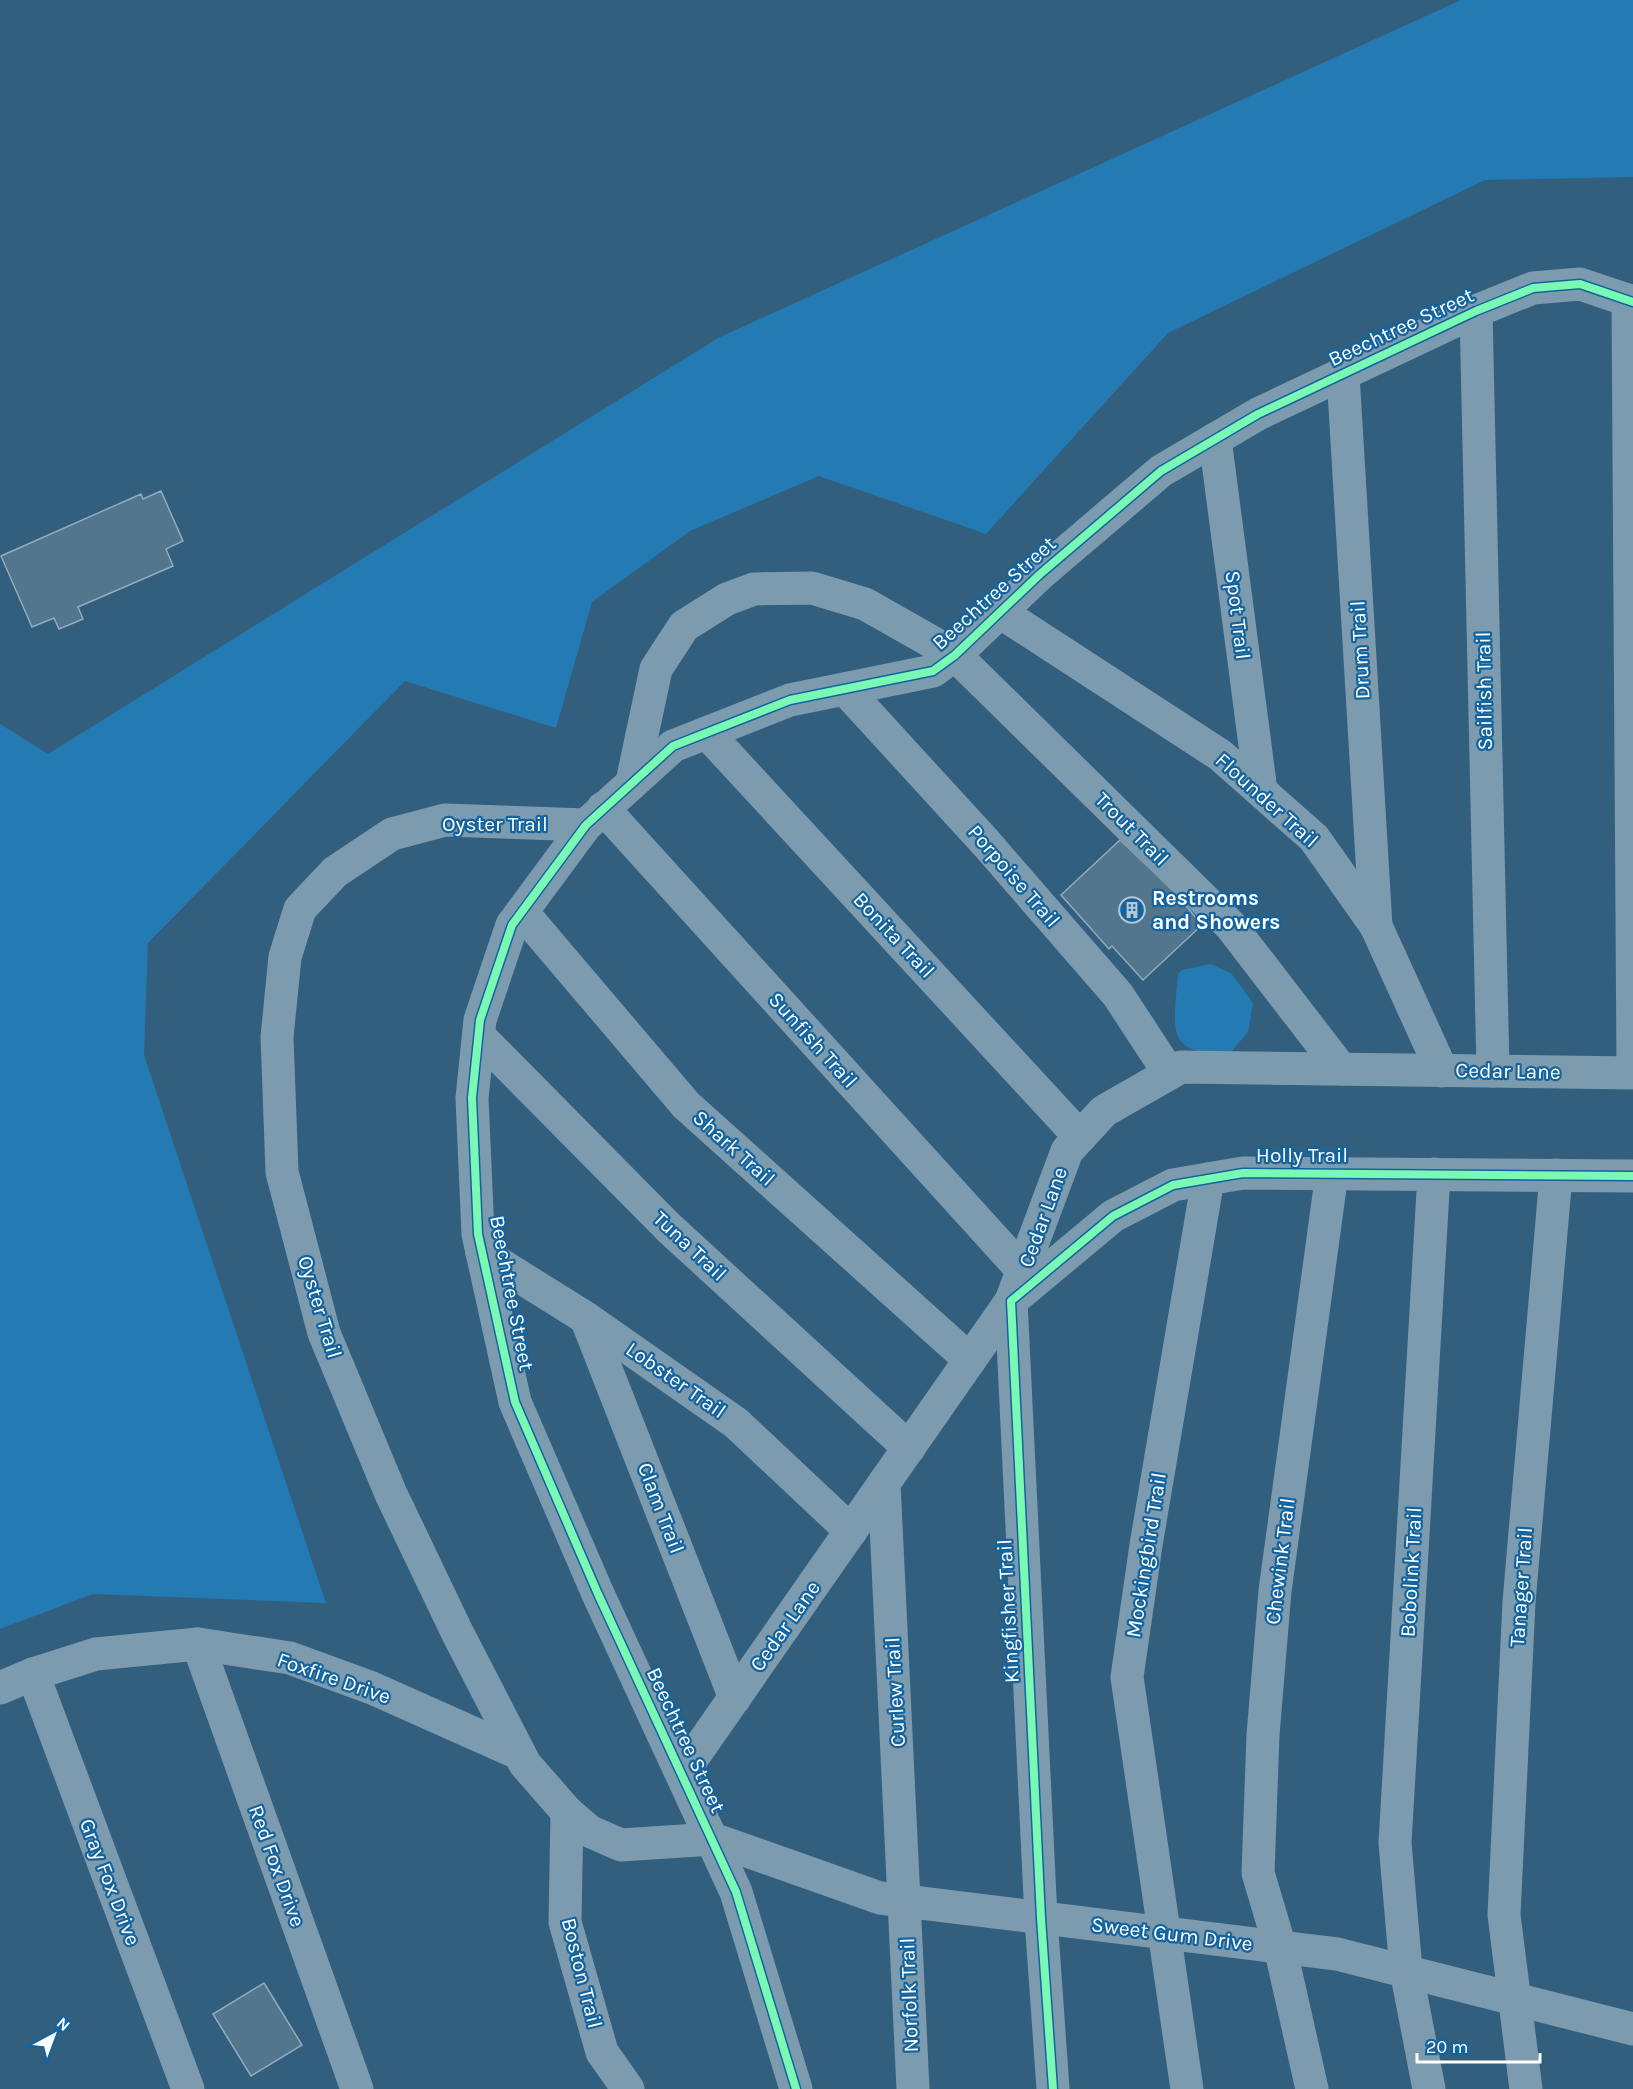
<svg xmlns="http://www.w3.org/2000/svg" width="1633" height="2089" viewBox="0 0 1633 2089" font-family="Karla,sans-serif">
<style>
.green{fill:#247ab3}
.building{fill:#52768d;stroke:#92abbd;stroke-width:1.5}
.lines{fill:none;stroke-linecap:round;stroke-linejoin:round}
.minor{stroke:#7d9baf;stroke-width:33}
.cycleway-casing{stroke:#13649e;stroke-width:11}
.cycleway{stroke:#7af9b4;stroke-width:8}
.labels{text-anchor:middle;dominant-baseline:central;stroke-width:4.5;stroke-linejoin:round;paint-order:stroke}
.street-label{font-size:21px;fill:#fff;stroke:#13649e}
.poi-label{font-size:21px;font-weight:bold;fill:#fff;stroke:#13649e;text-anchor:start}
</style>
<rect width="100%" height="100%" fill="#325f7e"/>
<!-- green -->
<g class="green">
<polygon points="1461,0 1633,0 1633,177 1485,180 1168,333 986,534 819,476 690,531 592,602 556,728 405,681 148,943 144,1055 326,1603 93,1594 0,1629 0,724 48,754 718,338"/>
<path d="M1210,964L1231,973L1253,1003L1248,1032L1232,1051C1163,1059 1174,1027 1178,974L1182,970Z"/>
</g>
<!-- building -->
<g class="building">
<polygon points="161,491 183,541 166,549 173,566 78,607 83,619 59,629 54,618 32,627 1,556 141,494 143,499"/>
<polygon points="1120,840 1172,889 1202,925 1143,980 1112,946 1109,949 1061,895"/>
<polygon points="264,1983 302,2045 251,2076 213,2014"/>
</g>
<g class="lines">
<!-- minor -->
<g class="minor">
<polyline points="1628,300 1633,1070"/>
<polyline points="1476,311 1493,1071"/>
<polyline points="1343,374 1376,926"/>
<polyline points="1215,439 1261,791"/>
<polyline points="1000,612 1220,755 1314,838 1376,926 1442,1071"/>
<polyline points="845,689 986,843 1118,995 1169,1073"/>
<polyline points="707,733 1080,1137"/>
<polyline points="632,782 656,669 684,626 727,599 754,589 812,588 865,604 955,655 1230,925 1341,1069"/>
<polyline points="603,808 1023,1271"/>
<polyline points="586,825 445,820 392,834 335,872 300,909 285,957 277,1037 282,1172 324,1333 391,1494 457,1632 525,1764 567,1812 589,1831 621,1845 713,1839 880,1898 1337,1954 1633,2029"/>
<polyline points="522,912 686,1105 970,1360"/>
<polyline points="479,1036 669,1228 909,1448"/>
<polyline points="482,1253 586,1318 736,1423 851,1531"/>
<polyline points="586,1318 735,1698"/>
<polyline points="884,1483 913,2089"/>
<polyline points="198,1644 357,2089"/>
<polyline points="33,1674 188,2089"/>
<polyline points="0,1688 33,1674 96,1654 198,1644 290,1658 372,1688 520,1754"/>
<polyline points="682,1773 1011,1301 1067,1151 1104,1111 1181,1067 1633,1073"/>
<polyline points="567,1812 565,1922 602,2052 628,2089"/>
<polyline points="796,2089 736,1892 598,1594 515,1402 478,1234 472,1098 480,1020 512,925 586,825 673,746 790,700 933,671 955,655 1039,575 1161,471 1258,414 1476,311 1533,288 1580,284 1633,302"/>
<polyline points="1053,2089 1041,1918 1011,1301 1113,1216 1173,1185 1243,1173 1633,1176"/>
<polyline points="1187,2089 1127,1677 1146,1545 1208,1179"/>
<polyline points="1312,2089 1280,1947 1258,1873 1263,1735 1275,1591 1332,1173"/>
<polyline points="1429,2089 1406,1970 1395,1843 1434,1174"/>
<polyline points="1526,2089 1504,1915 1519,1602 1556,1175"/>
</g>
<!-- cycleway casing -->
<g class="cycleway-casing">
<g id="cycleway">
<polyline points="796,2089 736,1892 598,1594 515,1402 478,1234 472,1098 480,1020 512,925 586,825 673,746 790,700 933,671 955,655 1039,575 1161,471 1258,414 1476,311 1533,288 1580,284 1633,302"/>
<polyline points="1053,2089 1041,1918 1011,1301 1113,1216 1173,1185 1243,1173 1633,1176"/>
</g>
</g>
<!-- cycleway -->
<use href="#cycleway" class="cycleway"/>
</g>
<!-- icons -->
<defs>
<g id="building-ring" transform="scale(1.35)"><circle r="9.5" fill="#13649e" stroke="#b7c7d2" stroke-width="1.5"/><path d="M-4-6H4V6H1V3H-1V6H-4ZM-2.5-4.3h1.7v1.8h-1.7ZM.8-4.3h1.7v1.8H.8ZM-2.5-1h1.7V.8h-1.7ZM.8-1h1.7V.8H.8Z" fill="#b7c7d2"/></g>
</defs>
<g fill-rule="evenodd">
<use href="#building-ring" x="1132" y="910"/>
</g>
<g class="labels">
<!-- street labels -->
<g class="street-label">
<text transform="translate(1401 327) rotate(-25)">Beechtree Street</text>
<text transform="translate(994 593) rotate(-42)">Beechtree Street</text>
<text transform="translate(1238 615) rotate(83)">Spot Trail</text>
<text transform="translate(1360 650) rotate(-93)">Drum Trail</text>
<text transform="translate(1484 691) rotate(-91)">Sailfish Trail</text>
<text transform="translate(1267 800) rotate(42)">Flounder Trail</text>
<text x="495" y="824">Oyster Trail</text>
<text transform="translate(1132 829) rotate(45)">Trout Trail</text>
<text transform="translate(1014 876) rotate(49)">Porpoise Trail</text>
<text transform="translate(894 935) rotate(47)">Bonita Trail</text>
<text transform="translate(813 1040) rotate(48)">Sunfish Trail</text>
<text transform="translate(1508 1071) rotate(1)">Cedar Lane</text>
<text transform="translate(734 1148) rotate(42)">Shark Trail</text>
<text x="1302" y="1155">Holly Trail</text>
<text transform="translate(1043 1217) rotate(-70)">Cedar Lane</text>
<text transform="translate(690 1246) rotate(43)">Tuna Trail</text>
<text transform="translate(512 1293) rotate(79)">Beechtree Street</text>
<text transform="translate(320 1307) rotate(73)">Oyster Trail</text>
<text transform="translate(676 1380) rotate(35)">Lobster Trail</text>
<text transform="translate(661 1508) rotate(69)">Clam Trail</text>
<text transform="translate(1146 1555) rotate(-81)">Mockingbird Trail</text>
<text transform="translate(1280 1561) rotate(-83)">Chewink Trail</text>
<text transform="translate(1411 1572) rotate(-87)">Bobolink Trail</text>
<text transform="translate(1521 1587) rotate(-86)">Tanager Trail</text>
<text transform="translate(1008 1611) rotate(-93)">Kingfisher Trail</text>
<text transform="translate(785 1626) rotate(-55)">Cedar Lane</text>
<text transform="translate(334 1678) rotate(19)">Foxfire Drive</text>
<text transform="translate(895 1692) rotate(-93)">Curlew Trail</text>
<text transform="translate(686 1740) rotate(65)">Beechtree Street</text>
<text transform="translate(277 1866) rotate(70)">Red Fox Drive</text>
<text transform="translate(110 1882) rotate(69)">Gray Fox Drive</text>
<text transform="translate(1172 1934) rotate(7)">Sweet Gum Drive</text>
<text transform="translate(582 1973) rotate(76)">Boston Trail</text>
<text transform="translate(909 1995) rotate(-92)">Norfolk Trail</text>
</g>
<!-- poi labels -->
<g class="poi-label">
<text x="1152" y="898">Restrooms<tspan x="1152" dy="24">and Showers</tspan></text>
</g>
</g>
<!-- north arrow -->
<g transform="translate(54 2035) rotate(41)" stroke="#13649e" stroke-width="4.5" paint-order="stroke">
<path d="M0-4.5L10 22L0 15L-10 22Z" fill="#ffffff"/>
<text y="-9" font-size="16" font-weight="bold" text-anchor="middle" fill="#ffffff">N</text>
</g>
<!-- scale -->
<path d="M1417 2053v9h123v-9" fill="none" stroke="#ffffff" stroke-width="3"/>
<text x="1426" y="2053" font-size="18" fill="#ffffff" stroke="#13649e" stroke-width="4.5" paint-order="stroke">20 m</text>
</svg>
